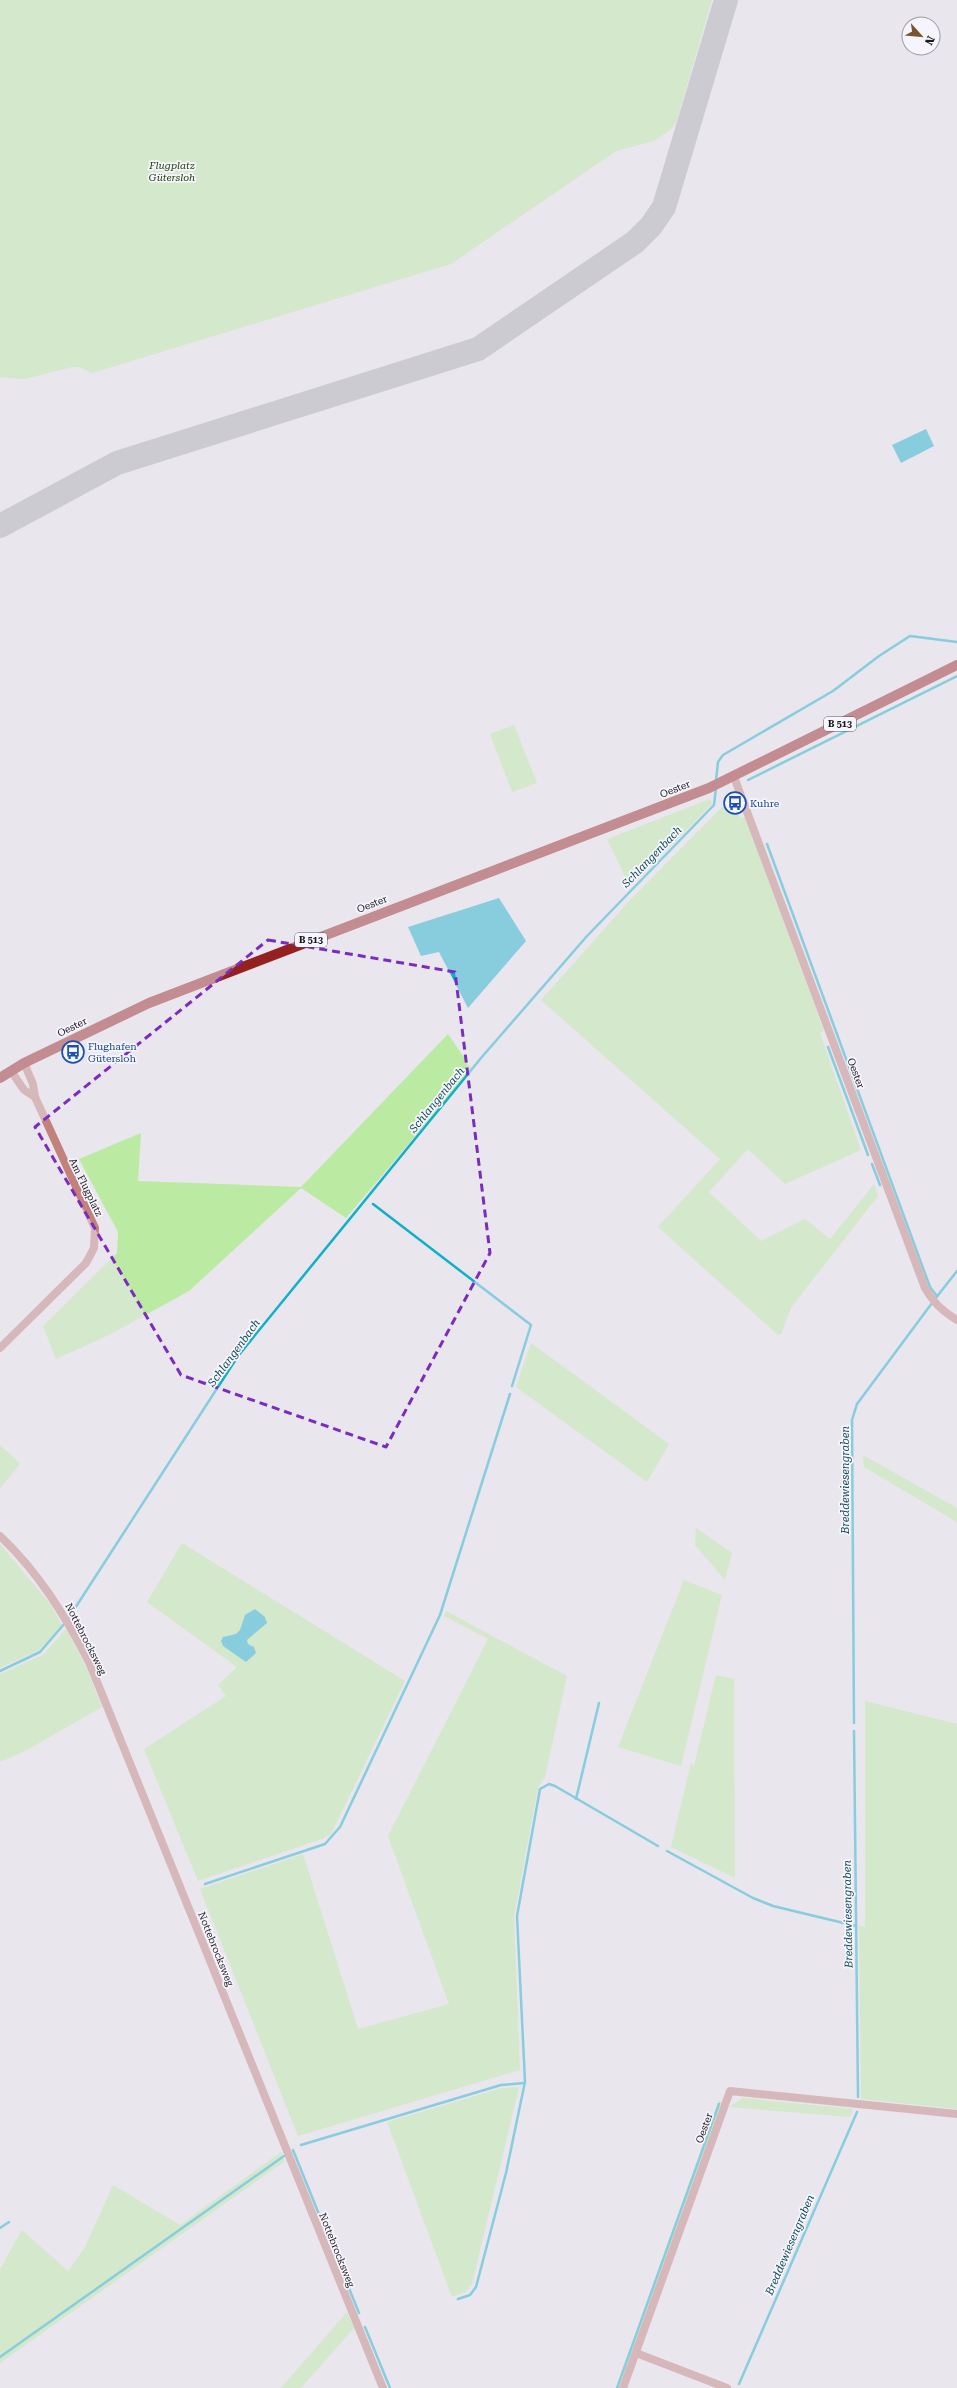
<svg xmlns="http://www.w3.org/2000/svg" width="957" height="2388" viewBox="0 0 957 2388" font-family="'Roboto Serif',serif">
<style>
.green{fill:#bbeaa3}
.water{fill:#11b0c9}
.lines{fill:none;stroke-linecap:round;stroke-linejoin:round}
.stream{stroke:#11b0c9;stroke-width:2.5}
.taxiway{stroke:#acaab0;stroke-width:24}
.minor{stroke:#c2827b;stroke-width:8}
.primary{stroke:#942020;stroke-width:10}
.marked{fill:none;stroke:#7b2cbf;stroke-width:3;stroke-dasharray:8 5;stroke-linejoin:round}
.labels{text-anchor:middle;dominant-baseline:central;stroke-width:3.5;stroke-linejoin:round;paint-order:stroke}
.shield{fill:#f6f4fc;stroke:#5c5b5f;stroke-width:1}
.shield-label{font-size:9px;font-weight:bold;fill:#1a191c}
.park-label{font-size:10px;font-style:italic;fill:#173700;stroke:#f6f4fc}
.street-label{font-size:10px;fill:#1a191c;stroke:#f6f4fc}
.transit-label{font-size:10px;fill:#164399;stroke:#f6f4fc;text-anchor:start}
.water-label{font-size:11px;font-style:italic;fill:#114c56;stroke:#f6f4fc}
</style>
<rect width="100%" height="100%" fill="#e9e6ee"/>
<!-- green -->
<g class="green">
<polygon points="0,0 712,0 676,123 670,130 654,141 616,151 451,264 92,373 79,367 72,367 25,379 0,377"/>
<polygon points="514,725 537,783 512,792 490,734"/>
<polygon points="732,797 740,818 745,817 824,1031 820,1033 861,1150 785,1184 748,1149 709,1192 761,1241 805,1219 830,1239 874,1184 878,1196 793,1305 785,1322 782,1333 778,1335 658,1227 720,1159 541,1000 632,898"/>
<polygon points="710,799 712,804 630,887 607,839"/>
<polygon points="448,1034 472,1069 346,1218 301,1188 189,1291 111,1334 56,1359 43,1326 117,1253 118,1232 79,1159 141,1133 138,1181 301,1187"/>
<polygon points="531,1343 669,1444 647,1482 516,1387"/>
<polygon points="0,1445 20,1464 0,1488"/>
<polygon points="863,1455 957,1508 957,1522 864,1467"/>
<polygon points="696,1528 732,1553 725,1580 695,1545"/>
<polygon points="182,1543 405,1681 331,1834 322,1839 198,1881 144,1749 226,1696 218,1685 237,1667 147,1602"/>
<polygon points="0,1544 50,1604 62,1625 39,1650 0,1668"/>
<polygon points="684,1580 722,1595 681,1766 618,1747"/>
<polygon points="446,1611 567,1676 545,1777 538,1787 514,1917 520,2070 298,2136 200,1889 303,1854 358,2029 449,2004 388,1836 488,1639 444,1616"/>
<polygon points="66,1629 85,1664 102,1707 27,1750 0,1762 0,1674 43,1655"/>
<polygon points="716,1675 734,1679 735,1878 671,1847 691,1763 694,1766"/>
<polygon points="865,1701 957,1724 957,2109 861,2099 859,1926 865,1927"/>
<polygon points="519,2087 472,2284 465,2292 452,2297 387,2122 502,2088"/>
<polygon points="743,2098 853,2109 850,2117 729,2107"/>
<polygon points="719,2099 722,2104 621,2388 616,2388"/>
<polygon points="281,2152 285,2161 0,2363 0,2269 22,2230 68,2271 85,2247 113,2185 180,2225"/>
<polygon points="347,2312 354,2328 301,2388 281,2388"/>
</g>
<!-- water -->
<g class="water">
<polygon points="926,429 934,446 901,463 892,445"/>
<polygon points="499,898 526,941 468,1008 439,952 421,956 408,927"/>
<polygon points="255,1609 265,1617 267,1623 247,1640 248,1644 254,1647 256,1653 246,1662 223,1646 221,1641 223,1637 236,1634 240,1630 245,1615"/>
</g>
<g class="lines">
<!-- stream -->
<g class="stream">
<polyline points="748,780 957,676"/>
<polyline points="716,781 718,762 723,755 833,691 879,656 910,636 957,642"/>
<polyline points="767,844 930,1287 937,1296"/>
<polyline points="828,1047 868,1155"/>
<polyline points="872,1164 880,1185"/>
<polyline points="373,1204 531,1325 512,1386"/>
<polyline points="935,1299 957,1271"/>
<polyline points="68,1619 238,1356 481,1058 587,936 714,805 716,788"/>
<polyline points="0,1671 40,1652 65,1623"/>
<polyline points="854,1723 852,1420 857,1404 932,1303"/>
<polyline points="854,1731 858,2097"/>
<polyline points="576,1799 599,1703"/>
<polyline points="667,1851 753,1898 773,1906 856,1926"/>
<polyline points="205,1884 325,1844 340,1827 440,1615 510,1394"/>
<polyline points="301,2145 501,2085 524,2083"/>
<polyline points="293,2150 359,2313"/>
<polyline points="0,2228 9,2222"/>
<polyline points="458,2299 470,2295 476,2287 506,2173 525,2082 517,1916 540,1789 549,1784 555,1786 658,1846"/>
<polyline points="365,2327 390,2388"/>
<polyline points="0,2357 284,2156"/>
<polyline points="739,2384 857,2112"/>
<polyline points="617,2388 719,2104"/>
</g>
<!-- taxiway -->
<polyline class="taxiway" points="0,526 117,463 478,349 635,242 651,226 664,207 726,0"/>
<!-- minor -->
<g class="minor">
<path d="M734,777L925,1288C934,1303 942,1311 957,1320"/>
<polyline points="11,1071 24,1090 35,1097"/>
<polyline points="0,1348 86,1263 94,1248 95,1228 35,1097 33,1084 24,1063"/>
<path d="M0,1536C38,1572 65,1615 89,1662L383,2388"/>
<polyline points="636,2353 727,2388"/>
<polyline points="623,2388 730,2091 957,2114"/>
</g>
<!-- primary -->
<polyline class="primary" points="0,1078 24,1063 149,1003 709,788 957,665"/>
</g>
<!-- marked area -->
<path d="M0 0H957V2388H0ZM268,940L455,972L490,1253L386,1447L181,1375L35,1127Z" fill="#e9e6ee" fill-opacity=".55" fill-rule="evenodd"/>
<path class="marked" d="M268,940L455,972L490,1253L386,1447L181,1375L35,1127Z"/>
<!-- icons -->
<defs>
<g id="bus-ring" transform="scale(1.15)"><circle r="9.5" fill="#f6f4fc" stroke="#1a4fb4" stroke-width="1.5"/><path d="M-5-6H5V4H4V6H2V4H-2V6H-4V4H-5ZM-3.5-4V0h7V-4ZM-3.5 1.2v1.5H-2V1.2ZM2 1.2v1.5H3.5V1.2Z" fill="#1a4fb4"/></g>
</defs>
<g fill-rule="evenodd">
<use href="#bus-ring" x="735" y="803"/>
<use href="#bus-ring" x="73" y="1052"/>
</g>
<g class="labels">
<!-- shield labels -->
<g class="shield">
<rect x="824" y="717" width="32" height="14" rx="3"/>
<rect x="295" y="933" width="32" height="14" rx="3"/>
</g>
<g class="shield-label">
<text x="840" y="724">B 513</text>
<text x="311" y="940">B 513</text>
</g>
<!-- park labels -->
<g class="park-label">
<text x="172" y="165">Flugplatz<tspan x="172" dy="12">Gütersloh</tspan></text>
</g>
<!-- street labels -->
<g class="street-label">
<text transform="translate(675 789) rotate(-21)">Oester</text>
<text transform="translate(372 904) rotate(-21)">Oester</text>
<text transform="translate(72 1027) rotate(-26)">Oester</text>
<text transform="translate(856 1073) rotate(70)">Oester</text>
<text transform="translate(86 1187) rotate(64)">Am Flugplatz</text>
<text transform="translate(86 1639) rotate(63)">Nottebrocksweg</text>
<text transform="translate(216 1949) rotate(68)">Nottebrocksweg</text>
<text transform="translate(704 2128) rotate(-70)">Oester</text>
<text transform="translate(337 2250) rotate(68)">Nottebrocksweg</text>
</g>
<!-- transit labels -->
<g class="transit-label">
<text x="750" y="803">Kuhre</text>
<text x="88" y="1046">Flughafen<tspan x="88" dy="12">Gütersloh</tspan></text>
</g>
<!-- water labels -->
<g class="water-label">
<text transform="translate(652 857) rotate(-46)">Schlangenbach</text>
<text transform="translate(437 1100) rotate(-51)">Schlangenbach</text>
<text transform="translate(234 1353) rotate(-54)">Schlangenbach</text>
<text transform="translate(845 1480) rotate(-90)">Breddewiesengraben</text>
<text transform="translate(848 1914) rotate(-91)">Breddewiesengraben</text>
<text transform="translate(790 2245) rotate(-67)">Breddewiesengraben</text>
</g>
</g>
<!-- north arrow -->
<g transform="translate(921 36) rotate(117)"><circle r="19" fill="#f6f4fc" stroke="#9e9ca2"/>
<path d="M0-3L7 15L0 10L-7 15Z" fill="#77562d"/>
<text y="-6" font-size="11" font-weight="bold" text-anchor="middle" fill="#1a191c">N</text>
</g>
</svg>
